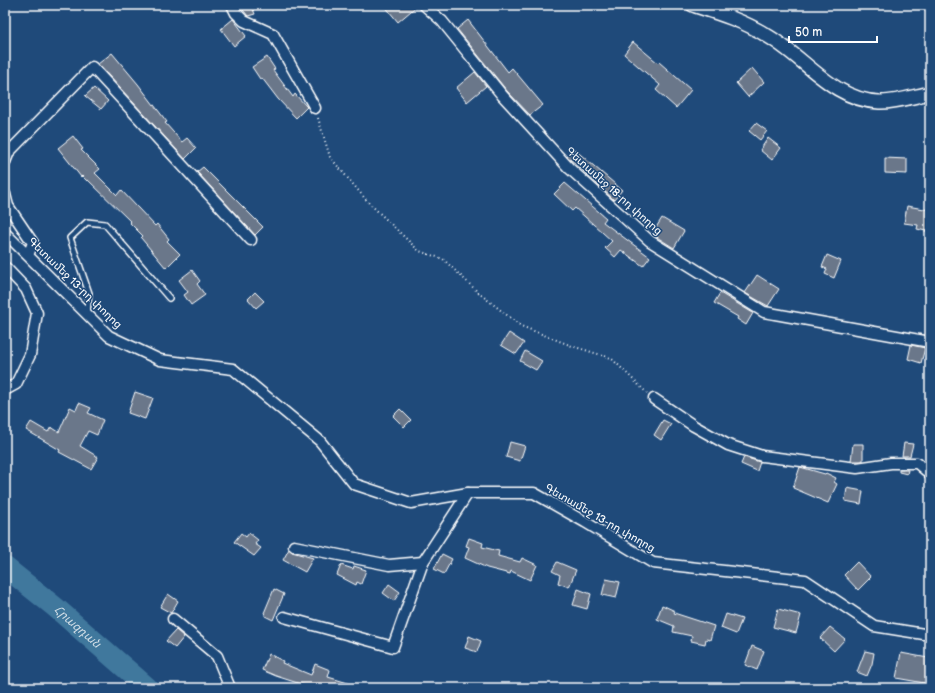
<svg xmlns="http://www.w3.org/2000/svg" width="935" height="693" viewBox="0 0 935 693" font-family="'Balsamiq Sans','Noto Sans Armenian',sans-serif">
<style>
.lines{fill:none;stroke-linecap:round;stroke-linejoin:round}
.river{stroke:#41789d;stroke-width:21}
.building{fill:#6b778a;stroke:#fff}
.service-casing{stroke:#fff;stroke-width:8}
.minor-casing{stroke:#fff;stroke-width:13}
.tertiary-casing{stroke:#fff;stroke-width:16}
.path{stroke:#fff;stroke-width:2;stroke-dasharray:1 3;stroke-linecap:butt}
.service{stroke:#1f4a7a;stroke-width:5}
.minor{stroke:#1f4a7a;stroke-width:10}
.tertiary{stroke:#1f4a7a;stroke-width:13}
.labels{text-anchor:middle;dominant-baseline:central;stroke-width:3;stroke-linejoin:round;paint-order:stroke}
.street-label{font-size:11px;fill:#fff;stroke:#1f4a7a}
.water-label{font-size:12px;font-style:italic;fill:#d0dde6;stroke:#1f4a7a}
</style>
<rect width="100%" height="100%" fill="#1f4a7a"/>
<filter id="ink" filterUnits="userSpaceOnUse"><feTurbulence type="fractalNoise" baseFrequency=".025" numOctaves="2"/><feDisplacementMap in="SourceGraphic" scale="8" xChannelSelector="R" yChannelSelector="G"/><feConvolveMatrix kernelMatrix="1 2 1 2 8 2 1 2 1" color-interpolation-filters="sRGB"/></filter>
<g filter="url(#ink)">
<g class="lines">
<!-- river -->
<path class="river" id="s1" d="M5,567L55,607L148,688"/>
</g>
<!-- building -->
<g class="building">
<polygon points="239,5 251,5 255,14 248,16"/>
<polygon points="384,5 418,5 398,22"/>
<polygon points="233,19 246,36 234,46 221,29"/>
<polygon points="468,20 508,72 512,68 543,105 530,115 507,91 457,29"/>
<polygon points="633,42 658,63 659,62 691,90 676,108 656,90 660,85 624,54"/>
<polygon points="112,53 138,84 167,122 165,123 182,142 187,138 196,148 185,159 98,64"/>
<polygon points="267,57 275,69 273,70 293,97 295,94 307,107 296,118 278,99 262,78 260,79 252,67"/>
<polygon points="752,68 764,82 748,97 736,83"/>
<polygon points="475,72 486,86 467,102 456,88"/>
<polygon points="94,88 108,101 101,109 85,96"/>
<polygon points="756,123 767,131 760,140 749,131"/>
<polygon points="73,136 83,149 81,150 100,169 95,173 117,195 121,190 155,226 157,224 169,239 167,241 180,254 166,268 141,238 143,236 130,223 131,222 88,180 87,181 82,176 81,177 58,148"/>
<polygon points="768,138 781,148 772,160 760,150"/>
<polygon points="574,149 622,190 614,200 567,156"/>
<polygon points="885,158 907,159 907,174 885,173"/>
<polygon points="203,167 263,227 255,235 197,172"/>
<polygon points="565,183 606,218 603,222 650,257 643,266 621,250 615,257 605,248 612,241 575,208 572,211 554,194"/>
<polygon points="907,206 930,210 930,232 917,229 918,225 904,223"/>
<polygon points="662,218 684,231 674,248 652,234"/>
<polygon points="827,255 841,261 834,278 825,274 827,269 822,267"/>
<polygon points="192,270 200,281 197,284 205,295 191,305 184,295 188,292 179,280"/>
<polygon points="757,275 779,289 768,306 745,293"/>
<polygon points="255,292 264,301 256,308 248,299"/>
<polygon points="720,293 753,313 746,325 737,319 738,317 714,303"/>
<polygon points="509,333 524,343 516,354 501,345"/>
<polygon points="911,345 925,348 921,363 908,359"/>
<polygon points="525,351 542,361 536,370 520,361"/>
<polygon points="135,392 153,398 145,419 128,413"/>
<polygon points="79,403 91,408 88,413 103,420 97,435 88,431 80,446 98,457 91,469 59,452 60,450 26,430 31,422 48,432 51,427 59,432 70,407 76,410"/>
<polygon points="400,409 411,420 404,427 393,416"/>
<polygon points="663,420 671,424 661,440 654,435"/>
<polygon points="510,442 525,446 520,461 506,457"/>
<polygon points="904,443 913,444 910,456 902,456"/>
<polygon points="853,444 863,444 863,461 851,461"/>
<polygon points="744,457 760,462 757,471 741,464"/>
<polygon points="800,467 825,474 826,473 836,478 834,482 837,484 828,503 793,488"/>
<polygon points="899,470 908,470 907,474 899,472"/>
<polygon points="847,488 863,491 861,504 845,501"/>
<polygon points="241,533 246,537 249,533 258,540 255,544 261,548 254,556 234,542"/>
<polygon points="469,538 483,543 482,547 499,551 498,556 520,562 522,558 537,565 530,580 511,571 510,574 487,568 465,558 469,547 466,546"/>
<polygon points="289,549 292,552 313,558 305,572 283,560"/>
<polygon points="442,554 452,559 444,574 434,569"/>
<polygon points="557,562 576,570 569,587 558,583 560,575 552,571"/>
<polygon points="857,562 871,577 858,590 844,575"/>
<polygon points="341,565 353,569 354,566 366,570 361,584 357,582 356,585 337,575"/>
<polygon points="606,579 620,582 616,598 602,595"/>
<polygon points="389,584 400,592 394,601 383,593"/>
<polygon points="274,589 284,594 273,620 265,616 265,614 264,613"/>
<polygon points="578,589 591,594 587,609 573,605"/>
<polygon points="168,594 178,601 171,613 160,607"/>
<polygon points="662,605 675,611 674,613 714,626 710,640 706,639 705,644 691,641 692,636 673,632 674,626 657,619"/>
<polygon points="778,609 801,615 796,633 773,627"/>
<polygon points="726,614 742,619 736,634 721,628"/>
<polygon points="830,627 845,639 834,651 820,638"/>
<polygon points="176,630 184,637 175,648 166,641"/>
<polygon points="469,636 481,641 477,652 465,648"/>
<polygon points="752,646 764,651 757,670 745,665"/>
<polygon points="865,651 874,653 872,664 867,676 857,672"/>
<polygon points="901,653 928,658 926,669 930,670 930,684 896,678"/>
<polygon points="269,654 283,661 282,663 311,675 315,664 330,670 328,677 358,686 358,688 313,688 276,676 262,670"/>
</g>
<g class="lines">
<!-- service casing -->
<g class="service-casing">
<polyline id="service" points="87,313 89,293 70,238 87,222 105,224 169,298"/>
</g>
<!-- minor casing -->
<g class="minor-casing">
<g id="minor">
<polyline points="232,5 236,13 244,21 273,34 315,108"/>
<polyline points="424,5 442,21 502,95 569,168 650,241 764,312 930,342"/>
<polyline points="5,162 9,152 92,67 251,240"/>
<polyline points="5,194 8,206 33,243 28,255"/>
<polyline points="5,233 109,336 160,360 233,369 320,441 354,484 411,503 468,493 534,493 585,522 653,563 805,580 874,626 930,635"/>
<polyline points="5,267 26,289 37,313 30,355 16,384 5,390"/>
<polyline points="654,399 694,426 728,445 762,456 857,468 891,463 917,463 930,474"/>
<polyline points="294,546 389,565 423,562"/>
<polyline points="284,617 393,647 423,562 468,493"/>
<polyline points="173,619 217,656 230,688"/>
</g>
</g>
<!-- tertiary casing -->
<g class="tertiary-casing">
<path id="tertiary" d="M693,5C718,13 744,21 766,35C804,56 832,100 879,102C894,103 915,96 930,93"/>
</g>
<!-- path -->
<polyline class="path" points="318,118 330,157 368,202 419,251 443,259 480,294 521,326 572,346 611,358 647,393"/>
<!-- service -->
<use href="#service" class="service"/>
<!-- minor -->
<use href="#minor" class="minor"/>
<!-- tertiary -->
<use href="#tertiary" class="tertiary"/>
</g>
</g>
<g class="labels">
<!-- street labels -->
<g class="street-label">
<text transform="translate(614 191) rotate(42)">Գետամեջ 18-րդ փողոց</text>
<text transform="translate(75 283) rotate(44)">Գետամեջ 13-րդ փողոց</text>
<text transform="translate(600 518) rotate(30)">Գետամեջ 13-րդ փողոց</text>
</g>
<!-- water labels -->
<g class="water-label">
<text stroke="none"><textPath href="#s1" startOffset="94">Հրազդան</textPath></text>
</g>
</g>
<!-- margin -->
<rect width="935" height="693" fill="none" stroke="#1f4a7a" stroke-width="20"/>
<rect x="10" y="10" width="915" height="673" fill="none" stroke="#fff" stroke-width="1.5" filter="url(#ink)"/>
<!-- scale -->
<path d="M789 36v6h88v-6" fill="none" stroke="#ffffff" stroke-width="2"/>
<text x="795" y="36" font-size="12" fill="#ffffff" stroke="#1f4a7a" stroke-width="3" paint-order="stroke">50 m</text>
</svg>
